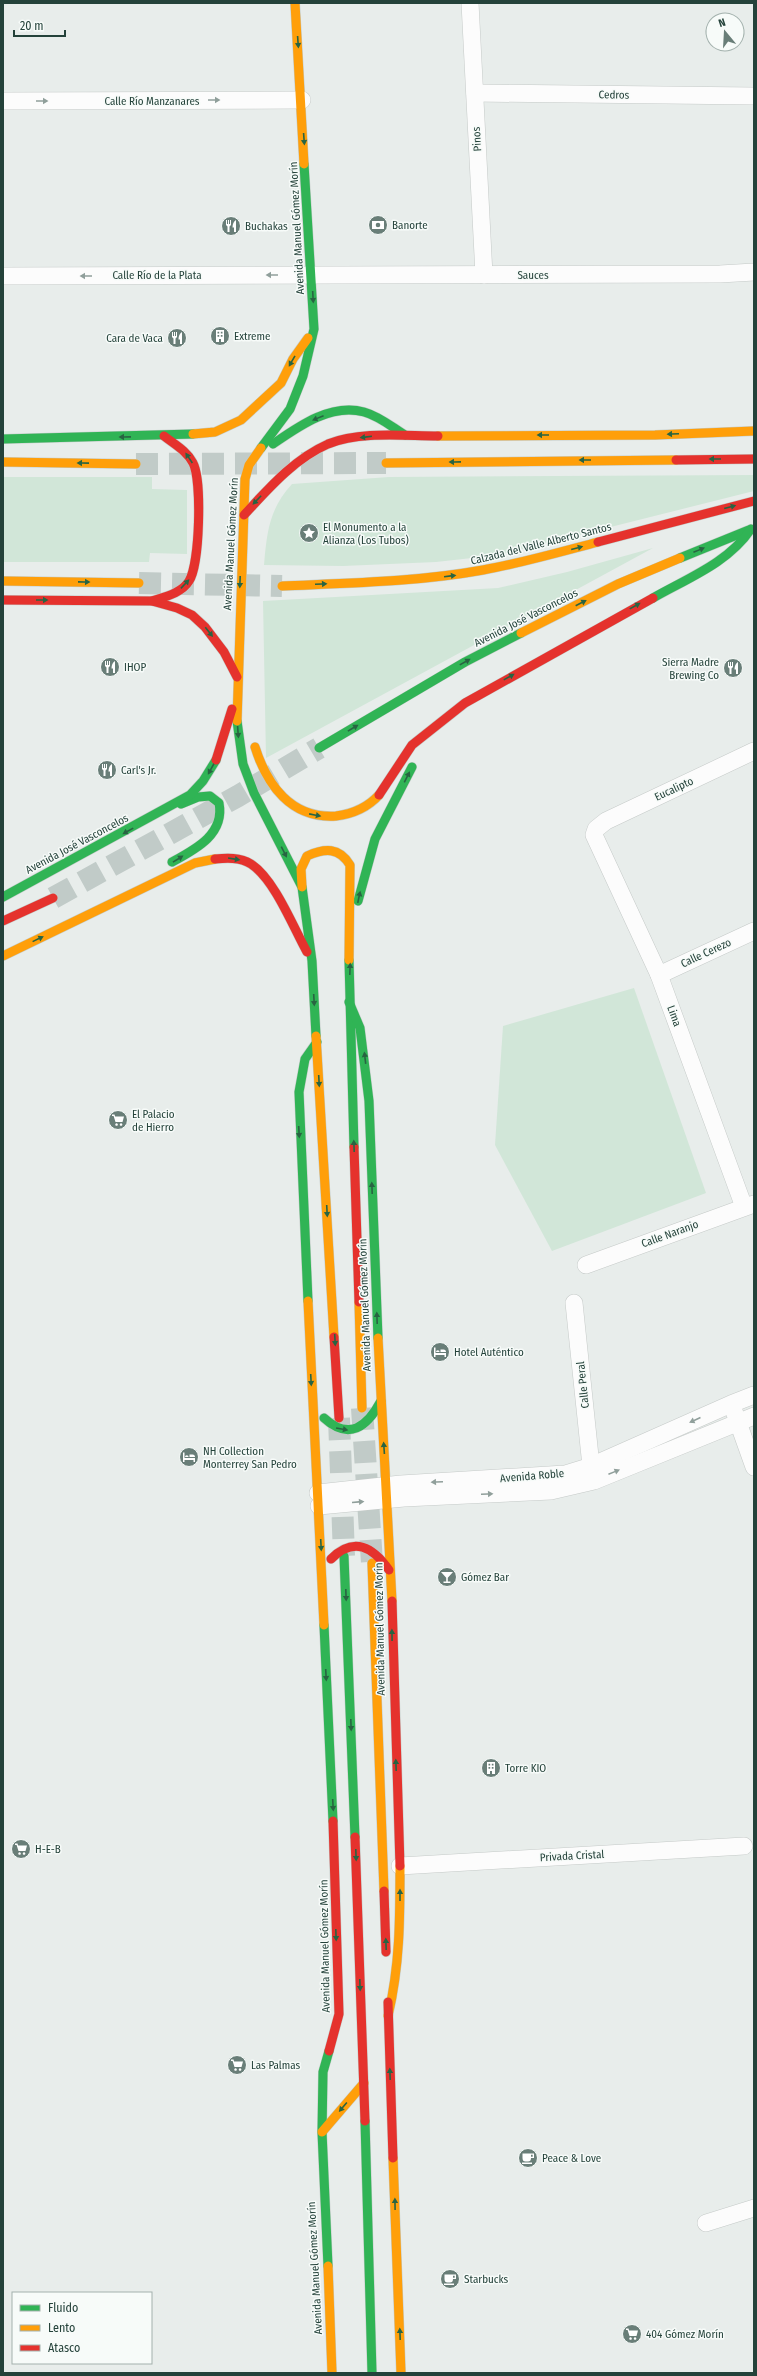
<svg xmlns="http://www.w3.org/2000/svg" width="757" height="2376" viewBox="0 0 757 2376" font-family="'Fira Sans Condensed',sans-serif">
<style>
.green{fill:#d1e6d8}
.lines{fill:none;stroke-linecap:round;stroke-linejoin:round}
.secondary-tunnel{stroke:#c1cbc8;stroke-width:22;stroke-dasharray:22 11;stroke-linecap:butt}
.street-casing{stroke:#c5cac8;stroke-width:18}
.fast-casing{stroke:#c3cbc8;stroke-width:10}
.slow-casing{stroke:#c3cbc8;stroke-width:10}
.jam-casing{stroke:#c3cbc8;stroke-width:10}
.street{stroke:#fcfcfc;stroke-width:17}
.fast{stroke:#30b455;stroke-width:9}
.slow{stroke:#ff9f0a;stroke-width:9}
.jam{stroke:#e5322d;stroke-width:9}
.oneway{fill:#286442}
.oneway2{fill:#909f9b}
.labels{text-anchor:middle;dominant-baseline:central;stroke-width:3;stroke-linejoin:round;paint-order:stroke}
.street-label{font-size:11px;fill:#24423a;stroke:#f7fbf9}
.poi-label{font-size:11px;fill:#24423a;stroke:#f7fbf9;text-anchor:start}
</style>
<rect width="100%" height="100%" fill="#e8edeb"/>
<!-- green -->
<g class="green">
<path d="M754,475V491L499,555L436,562L343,566L264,565C267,532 269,509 292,484L389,477Z"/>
<polygon points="3,477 152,477 152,489 187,490 187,554 150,553 149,562 3,562"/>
<polygon points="653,548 266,758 263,601 498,588 567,572"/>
<polygon points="634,988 706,1193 552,1251 495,1145 503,1026"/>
</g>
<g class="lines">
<!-- secondary-tunnel -->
<g class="secondary-tunnel">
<polyline points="136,464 386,463"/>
<polyline points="139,583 282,586"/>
<polyline points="53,898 238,796 319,748"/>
<polyline points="362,1408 372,1563"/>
<polyline points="339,1418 344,1556"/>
</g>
<!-- street casing -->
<g class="street-casing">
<g id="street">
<polyline points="470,3 484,275"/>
<polyline points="475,93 754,96"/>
<polyline points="3,101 302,100"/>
<polyline points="3,276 720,274 754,272"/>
<polyline points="659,975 754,931"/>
<polyline points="744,1207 659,975 594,835 596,829 606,821 754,751"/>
<polyline points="586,1265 754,1204"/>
<polyline points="574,1303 591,1466"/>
<polyline points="734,1411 754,1467"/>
<polyline points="318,1493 401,1484 565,1474 591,1466 731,1404 754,1395"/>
<polyline points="319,1506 404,1498 551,1491 594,1481 754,1416"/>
<polyline points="400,1866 744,1846"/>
<polyline points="706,2223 754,2208"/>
</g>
</g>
<!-- fast casing -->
<g class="fast-casing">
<g id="fast">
<polyline points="3,439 193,434"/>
<path d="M273,444C299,426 331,403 364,412C379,416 392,427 405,435"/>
<polyline points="261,448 290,409 303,376 314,329 304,164"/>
<polyline points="680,558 749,530"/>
<path d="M653,598C688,578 728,563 751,529"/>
<polyline points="237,721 243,764 254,793 302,887 312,961 316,1036"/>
<polyline points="319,748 465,662 521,633"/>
<path d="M172,862C196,849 225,834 219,803L210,796L198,797L181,804"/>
<polyline points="3,897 190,795 203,781 216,760"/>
<polyline points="358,901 375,839 412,767"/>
<polyline points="349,960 354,1147"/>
<polyline points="349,1002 360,1028 369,1101 378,1338"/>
<polyline points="308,1301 299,1092 305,1059 317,1042"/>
<path d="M324,1418C349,1441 367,1427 381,1401"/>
<polyline points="344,1556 355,1837"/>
<polyline points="324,1625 333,1821"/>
<polyline points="365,2121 372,2373"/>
<polyline points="328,2266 322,2132 323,2072 329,2051"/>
</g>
</g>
<!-- slow casing -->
<g class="slow-casing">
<g id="slow">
<polyline points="295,3 304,164"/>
<polyline points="193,434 215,432 241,420 281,383 293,359 308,338"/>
<polyline points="438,436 655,435 754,431"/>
<polyline points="3,462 136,464"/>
<polyline points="386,463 676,460"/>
<polyline points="3,581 139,583"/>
<path d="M282,586C349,583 417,582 483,570C522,563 560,552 598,542"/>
<polyline points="521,633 618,584 680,558"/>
<polyline points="237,721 245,479 249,465 261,448"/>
<path d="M255,747C267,785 291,819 336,816C352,814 368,807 379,795"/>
<path d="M302,887L301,869L307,856C325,848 339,847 350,865L349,960"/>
<polyline points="3,956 195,863 215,859"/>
<polyline points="316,1036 334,1337"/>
<polyline points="308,1301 324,1625"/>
<polyline points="359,1302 362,1408"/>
<polyline points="378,1338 392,1601"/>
<polyline points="372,1563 384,1891"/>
<path d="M388,2016C400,1965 400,1919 400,1866"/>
<polyline points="322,2132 364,2083"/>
<polyline points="393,2158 401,2373"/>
<polyline points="328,2266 332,2373"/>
</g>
</g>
<!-- jam casing -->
<g class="jam-casing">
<g id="jam">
<polyline points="676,460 754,459"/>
<path d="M244,515C269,488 294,459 328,444C361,431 403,436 438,436"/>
<polyline points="598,542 754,501"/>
<polyline points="3,600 152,601 177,608 192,615 205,627 224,652 237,677"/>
<path d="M152,601C164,597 182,593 189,581C200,564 202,480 193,463C187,451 174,444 164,436"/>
<polyline points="216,760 232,709"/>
<polyline points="379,795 412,745 465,703 653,598"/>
<path d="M215,859C226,858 240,857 251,864C275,880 293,927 307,952"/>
<polyline points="3,921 53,898"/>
<polyline points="354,1147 359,1302"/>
<polyline points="334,1337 339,1418"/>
<path d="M331,1559C354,1536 373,1547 389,1570"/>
<polyline points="392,1601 400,1866"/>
<polyline points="355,1837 365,2121"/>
<polyline points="384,1891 386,1952"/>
<polyline points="388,2002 393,2158"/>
<polyline points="329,2051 339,2014 333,1821"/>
</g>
</g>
<!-- street -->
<use href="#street" class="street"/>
<!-- fast -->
<use href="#fast" class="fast"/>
<!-- slow -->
<use href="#slow" class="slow"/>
<!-- jam -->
<use href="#jam" class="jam"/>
</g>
<!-- one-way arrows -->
<defs><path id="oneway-solid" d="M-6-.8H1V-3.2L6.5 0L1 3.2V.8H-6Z"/></defs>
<g class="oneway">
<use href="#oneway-solid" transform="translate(298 42) rotate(86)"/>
<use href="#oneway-solid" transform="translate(304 139) rotate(86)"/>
<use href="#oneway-solid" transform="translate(313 297) rotate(87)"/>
<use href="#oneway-solid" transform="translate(292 361) rotate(120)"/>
<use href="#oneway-solid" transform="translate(318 418) rotate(158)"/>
<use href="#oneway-solid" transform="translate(673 434) rotate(178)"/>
<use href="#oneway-solid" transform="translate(543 435) rotate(180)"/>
<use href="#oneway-solid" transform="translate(125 437) rotate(179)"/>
<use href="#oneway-solid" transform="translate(366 437) rotate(173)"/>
<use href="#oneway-solid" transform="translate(189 458) rotate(-124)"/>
<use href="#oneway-solid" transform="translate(715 459) rotate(180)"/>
<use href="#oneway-solid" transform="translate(585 460) rotate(180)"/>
<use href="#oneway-solid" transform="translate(455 462) rotate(179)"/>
<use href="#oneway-solid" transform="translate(83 463) rotate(-179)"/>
<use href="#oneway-solid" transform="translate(257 500) rotate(134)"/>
<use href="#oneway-solid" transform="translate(730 507) rotate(-15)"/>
<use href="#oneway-solid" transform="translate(577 548) rotate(-15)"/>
<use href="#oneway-solid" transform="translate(699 550) rotate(-22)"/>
<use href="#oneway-solid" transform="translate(450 576) rotate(-7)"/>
<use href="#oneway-solid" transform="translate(84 582) rotate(1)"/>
<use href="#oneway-solid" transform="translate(240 582) rotate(92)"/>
<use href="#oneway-solid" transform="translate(185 584) rotate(-47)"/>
<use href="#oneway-solid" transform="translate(321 584) rotate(-3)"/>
<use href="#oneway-solid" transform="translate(42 600)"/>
<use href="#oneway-solid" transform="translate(581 603) rotate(-27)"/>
<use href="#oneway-solid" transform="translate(635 606) rotate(-29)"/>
<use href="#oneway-solid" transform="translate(209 632) rotate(52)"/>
<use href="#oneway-solid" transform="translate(465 662) rotate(-29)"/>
<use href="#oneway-solid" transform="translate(509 677) rotate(-29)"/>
<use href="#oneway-solid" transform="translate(353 728) rotate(-31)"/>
<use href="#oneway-solid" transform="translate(238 732) rotate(86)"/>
<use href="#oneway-solid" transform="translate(211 769) rotate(119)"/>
<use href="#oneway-solid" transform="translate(407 777) rotate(-63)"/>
<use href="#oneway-solid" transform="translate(315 815) rotate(11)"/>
<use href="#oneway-solid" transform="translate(128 831) rotate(151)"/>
<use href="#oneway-solid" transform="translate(284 852) rotate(63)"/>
<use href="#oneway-solid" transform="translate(178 859) rotate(-32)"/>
<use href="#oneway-solid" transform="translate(234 859) rotate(9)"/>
<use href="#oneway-solid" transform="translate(359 897) rotate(-78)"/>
<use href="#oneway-solid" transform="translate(38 939) rotate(-26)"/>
<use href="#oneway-solid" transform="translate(350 969) rotate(-88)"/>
<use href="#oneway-solid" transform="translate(314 1000) rotate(87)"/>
<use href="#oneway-solid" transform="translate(365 1058) rotate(-97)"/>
<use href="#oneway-solid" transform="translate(319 1081) rotate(87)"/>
<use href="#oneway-solid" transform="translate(299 1132) rotate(87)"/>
<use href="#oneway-solid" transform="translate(354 1146) rotate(-92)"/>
<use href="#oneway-solid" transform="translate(372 1188) rotate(-92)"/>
<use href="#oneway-solid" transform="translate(327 1211) rotate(87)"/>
<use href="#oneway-solid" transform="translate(377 1318) rotate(-92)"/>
<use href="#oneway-solid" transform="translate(335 1340) rotate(87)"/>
<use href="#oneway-solid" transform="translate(311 1380) rotate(87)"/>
<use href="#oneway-solid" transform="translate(342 1429) rotate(10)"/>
<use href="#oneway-solid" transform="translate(384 1448) rotate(-94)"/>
<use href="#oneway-solid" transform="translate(321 1545) rotate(87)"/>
<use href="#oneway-solid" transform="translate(346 1595) rotate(88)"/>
<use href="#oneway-solid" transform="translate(392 1635) rotate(-91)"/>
<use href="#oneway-solid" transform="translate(326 1675) rotate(87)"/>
<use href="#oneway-solid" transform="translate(351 1725) rotate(88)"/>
<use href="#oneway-solid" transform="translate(396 1765) rotate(-92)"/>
<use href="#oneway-solid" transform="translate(333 1805) rotate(87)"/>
<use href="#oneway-solid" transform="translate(356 1855) rotate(88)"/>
<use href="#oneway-solid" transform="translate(400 1895) rotate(-90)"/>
<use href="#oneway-solid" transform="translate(336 1935) rotate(88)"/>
<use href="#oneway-solid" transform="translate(386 1944) rotate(-92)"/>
<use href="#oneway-solid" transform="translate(360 1985) rotate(88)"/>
<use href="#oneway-solid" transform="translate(390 2074) rotate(-92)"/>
<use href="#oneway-solid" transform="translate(343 2107) rotate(130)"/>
<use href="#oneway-solid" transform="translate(395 2204) rotate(-91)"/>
<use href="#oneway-solid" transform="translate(400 2334) rotate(-92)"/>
</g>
<g class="oneway2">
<use href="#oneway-solid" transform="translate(214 100)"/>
<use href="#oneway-solid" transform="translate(42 101)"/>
<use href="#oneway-solid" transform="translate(272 275) rotate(180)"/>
<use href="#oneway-solid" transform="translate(86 276) rotate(180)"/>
<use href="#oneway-solid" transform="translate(695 1420) rotate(156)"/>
<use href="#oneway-solid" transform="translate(614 1472) rotate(-22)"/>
<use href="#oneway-solid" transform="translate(437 1482) rotate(177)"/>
<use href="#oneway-solid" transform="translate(487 1494) rotate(-2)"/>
<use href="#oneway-solid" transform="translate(358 1502) rotate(-5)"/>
</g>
<!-- icons -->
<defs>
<g id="bank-disc" transform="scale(1)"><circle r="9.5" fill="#697e78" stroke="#f7fbf9"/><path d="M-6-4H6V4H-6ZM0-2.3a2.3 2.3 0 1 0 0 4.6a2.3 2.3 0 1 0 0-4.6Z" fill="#fff"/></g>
<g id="restaurant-disc" transform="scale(1)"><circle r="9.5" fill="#697e78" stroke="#f7fbf9"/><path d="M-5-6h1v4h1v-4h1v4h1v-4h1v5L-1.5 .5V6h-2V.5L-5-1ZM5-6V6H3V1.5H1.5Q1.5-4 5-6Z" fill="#fff"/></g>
<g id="building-disc" transform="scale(1)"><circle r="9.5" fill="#697e78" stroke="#f7fbf9"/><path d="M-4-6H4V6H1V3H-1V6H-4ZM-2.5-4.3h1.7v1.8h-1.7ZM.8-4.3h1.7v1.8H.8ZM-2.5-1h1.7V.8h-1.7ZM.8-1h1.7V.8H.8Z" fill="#fff"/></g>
<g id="sight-disc" transform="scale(1)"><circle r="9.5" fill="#697e78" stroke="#f7fbf9"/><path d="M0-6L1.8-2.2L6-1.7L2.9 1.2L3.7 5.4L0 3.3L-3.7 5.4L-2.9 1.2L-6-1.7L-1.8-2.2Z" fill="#fff"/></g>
<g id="supermarket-disc" transform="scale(1)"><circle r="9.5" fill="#697e78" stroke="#f7fbf9"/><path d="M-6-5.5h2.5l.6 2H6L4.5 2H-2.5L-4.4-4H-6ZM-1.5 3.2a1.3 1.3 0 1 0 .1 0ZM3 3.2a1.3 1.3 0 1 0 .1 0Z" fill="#fff"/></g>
<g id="hotel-disc" transform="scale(1)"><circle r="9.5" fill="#697e78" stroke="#f7fbf9"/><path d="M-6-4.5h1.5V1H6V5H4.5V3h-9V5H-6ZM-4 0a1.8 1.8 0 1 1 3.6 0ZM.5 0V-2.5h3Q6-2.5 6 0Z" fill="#fff"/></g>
<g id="bar-disc" transform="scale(1)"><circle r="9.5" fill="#697e78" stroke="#f7fbf9"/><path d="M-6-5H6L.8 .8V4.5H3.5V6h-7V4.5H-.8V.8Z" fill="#fff"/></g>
<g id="cafe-disc" transform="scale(1)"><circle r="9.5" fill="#697e78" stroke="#f7fbf9"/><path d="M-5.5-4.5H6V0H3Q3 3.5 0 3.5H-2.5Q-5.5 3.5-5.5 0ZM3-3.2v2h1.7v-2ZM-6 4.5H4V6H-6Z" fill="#fff"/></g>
</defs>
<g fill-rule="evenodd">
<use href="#bank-disc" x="378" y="225"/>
<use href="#restaurant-disc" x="231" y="226"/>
<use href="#building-disc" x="220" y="336"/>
<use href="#restaurant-disc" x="177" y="338"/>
<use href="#sight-disc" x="309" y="533"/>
<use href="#restaurant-disc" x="110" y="667"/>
<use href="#restaurant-disc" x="733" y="668"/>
<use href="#restaurant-disc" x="107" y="770"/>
<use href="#supermarket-disc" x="118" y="1120"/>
<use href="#hotel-disc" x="440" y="1352"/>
<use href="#hotel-disc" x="189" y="1457"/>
<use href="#bar-disc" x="447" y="1577"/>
<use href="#building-disc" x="491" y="1768"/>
<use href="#supermarket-disc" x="21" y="1849"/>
<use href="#supermarket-disc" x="237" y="2065"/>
<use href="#cafe-disc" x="528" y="2158"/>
<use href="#cafe-disc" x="450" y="2279"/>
<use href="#supermarket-disc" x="632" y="2334"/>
</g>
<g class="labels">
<!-- street labels -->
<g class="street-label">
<text transform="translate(614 95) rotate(1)">Cedros</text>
<text x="152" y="101">Calle Río Manzanares</text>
<text transform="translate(477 139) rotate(-93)">Pinos</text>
<text transform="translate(297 228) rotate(-93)">Avenida Manuel Gómez Morín</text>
<text x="157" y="275">Calle Río de la Plata</text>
<text x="533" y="275">Sauces</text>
<text transform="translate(231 544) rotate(-87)">Avenida Manuel Gómez Morín</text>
<text transform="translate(541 544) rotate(-14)">Calzada del Valle Alberto Santos</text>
<text transform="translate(526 618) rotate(-27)">Avenida José Vasconcelos</text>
<text transform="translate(674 789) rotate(-25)">Eucalipto</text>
<text transform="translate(77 844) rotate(-28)">Avenida José Vasconcelos</text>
<text transform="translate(706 953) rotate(-25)">Calle Cerezo</text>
<text transform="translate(674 1016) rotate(70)">Lima</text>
<text transform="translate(670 1234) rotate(-20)">Calle Naranjo</text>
<text transform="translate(365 1305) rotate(-92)">Avenida Manuel Gómez Morín</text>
<text transform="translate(583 1385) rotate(-96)">Calle Peral</text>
<text transform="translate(532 1476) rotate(-5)">Avenida Roble</text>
<text transform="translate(380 1629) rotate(-91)">Avenida Manuel Gómez Morín</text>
<text transform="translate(572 1856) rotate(-3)">Privada Cristal</text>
<text transform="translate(325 1946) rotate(-91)">Avenida Manuel Gómez Morín</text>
<text transform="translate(315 2268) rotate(-93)">Avenida Manuel Gómez Morín</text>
</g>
<!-- poi labels -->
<g class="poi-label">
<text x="392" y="225">Banorte</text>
<text x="245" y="226">Buchakas</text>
<text x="234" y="336">Extreme</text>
<text x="163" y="338" text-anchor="end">Cara de Vaca</text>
<text x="323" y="527">El Monumento a la<tspan x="323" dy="13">Alianza (Los Tubos)</tspan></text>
<text x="719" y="662" text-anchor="end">Sierra Madre<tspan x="719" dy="13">Brewing Co</tspan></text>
<text x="124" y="667">IHOP</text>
<text x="121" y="770">Carl's Jr.</text>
<text x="132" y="1114">El Palacio<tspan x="132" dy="13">de Hierro</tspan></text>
<text x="454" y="1352">Hotel Auténtico</text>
<text x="203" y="1451">NH Collection<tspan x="203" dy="13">Monterrey San Pedro</tspan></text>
<text x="461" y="1577">Gómez Bar</text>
<text x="505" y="1768">Torre KIO</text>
<text x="35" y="1849">H-E-B</text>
<text x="251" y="2065">Las Palmas</text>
<text x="542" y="2158">Peace &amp; Love</text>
<text x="464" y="2279">Starbucks</text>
<text x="646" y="2334">404 Gómez Morín</text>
</g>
</g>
<!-- border -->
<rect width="757" height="2376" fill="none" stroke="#24423a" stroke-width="8"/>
<!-- legend -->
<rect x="12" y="2292" width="140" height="72" fill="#f7fbf9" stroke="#a3b1ad"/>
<rect x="20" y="2305" width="20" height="6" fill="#30b455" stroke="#a3b1ad"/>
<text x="48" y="2312" font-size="12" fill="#24423a">Fluido</text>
<rect x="20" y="2325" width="20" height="6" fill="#ff9f0a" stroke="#a3b1ad"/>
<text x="48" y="2332" font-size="12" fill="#24423a">Lento</text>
<rect x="20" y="2345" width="20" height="6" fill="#e5322d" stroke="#a3b1ad"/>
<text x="48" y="2352" font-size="12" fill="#24423a">Atasco</text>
<!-- north arrow -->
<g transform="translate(725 32) rotate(342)"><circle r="19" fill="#f7fbf9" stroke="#a3b1ad"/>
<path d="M0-3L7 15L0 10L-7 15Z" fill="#697e78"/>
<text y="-6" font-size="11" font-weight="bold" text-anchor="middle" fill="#24423a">N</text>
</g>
<!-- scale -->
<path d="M14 30v6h51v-6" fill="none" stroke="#24423a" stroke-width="2"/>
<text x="20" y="30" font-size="12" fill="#24423a" stroke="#f7fbf9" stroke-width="3" paint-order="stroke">20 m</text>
</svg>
